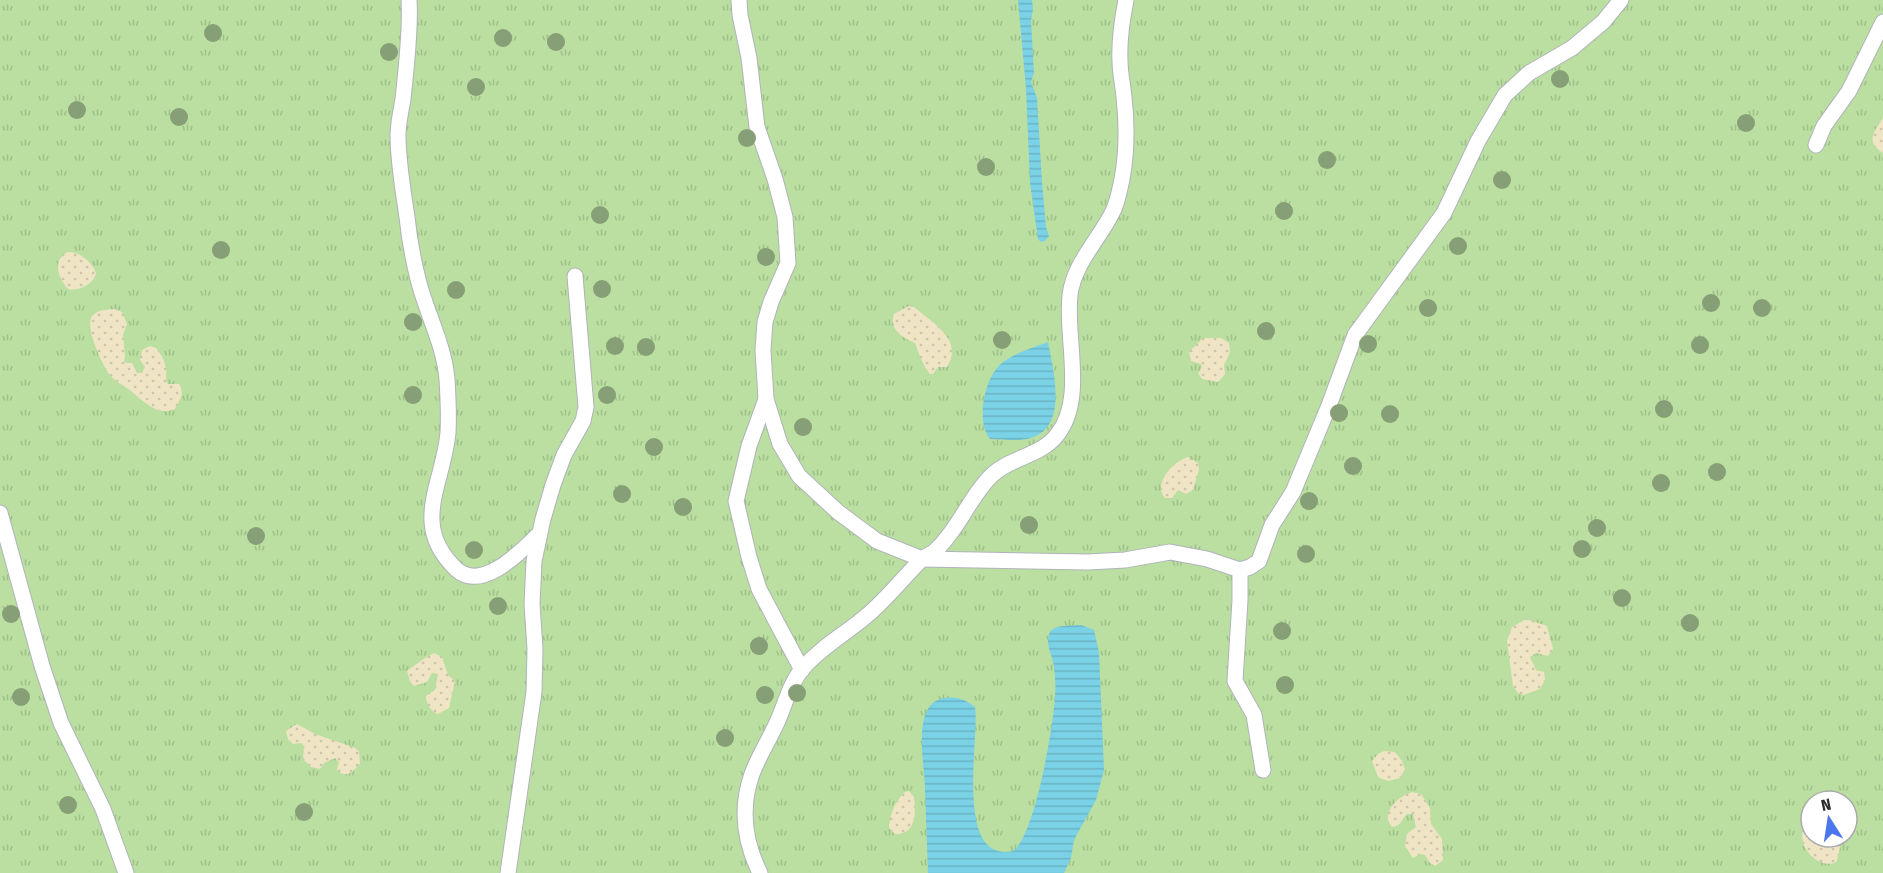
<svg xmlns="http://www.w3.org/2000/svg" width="1883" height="873" viewBox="0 0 1883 873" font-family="'Fira Sans Condensed',sans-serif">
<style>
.grass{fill:url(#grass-tufts);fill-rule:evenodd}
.sand{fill:url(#sand-dots)}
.water{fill:url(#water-rules)}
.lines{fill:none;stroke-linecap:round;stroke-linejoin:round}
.service-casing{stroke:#b0b3bb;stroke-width:17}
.service{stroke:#fff;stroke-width:15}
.tree{fill:#869f76}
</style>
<defs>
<pattern id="grass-tufts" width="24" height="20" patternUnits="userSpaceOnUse" patternTransform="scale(1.5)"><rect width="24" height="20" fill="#badfa0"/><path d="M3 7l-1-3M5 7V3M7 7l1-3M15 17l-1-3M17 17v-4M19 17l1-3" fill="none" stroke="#a0c08a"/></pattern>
<pattern id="sand-dots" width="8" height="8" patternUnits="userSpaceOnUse" patternTransform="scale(1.5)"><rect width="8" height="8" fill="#efe5c5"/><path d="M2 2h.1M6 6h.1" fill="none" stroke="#cdc5a9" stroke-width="1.8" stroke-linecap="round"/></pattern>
<pattern id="water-rules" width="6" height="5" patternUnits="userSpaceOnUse" patternTransform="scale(1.5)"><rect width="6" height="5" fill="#7bd1e6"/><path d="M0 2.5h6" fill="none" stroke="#6ab4c5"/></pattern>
</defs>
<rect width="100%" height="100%" fill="#ece6e0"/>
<!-- grass -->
<path class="grass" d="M0,0H1883V873H0ZM1811,801H1847V837H1811Z"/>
<!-- sand -->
<g class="sand">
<path d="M1883,118V153C1865,141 1874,132 1883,118Z"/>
<path d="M67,252C79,251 92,262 96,273C95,283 78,292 68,289C58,278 52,261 67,252Z"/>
<path d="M909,306L914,307C931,322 965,340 947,367H938L933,374H930C923,365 919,354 915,343C903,338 889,330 894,314Z"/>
<path d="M115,309L122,312L127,324L123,335L125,356L124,361L126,363H132L137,373H142L145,367L140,360L142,350L150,346L156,348C165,359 167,367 166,381L168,384H179C185,393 180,400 175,409C158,417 143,401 131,391C124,386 115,381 109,374C102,364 83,324 93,315C99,309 108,310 115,309Z"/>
<polygon points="1203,338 1221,338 1229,343 1230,352 1224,365 1225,374 1218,382 1202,379 1198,373 1202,368 1201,364 1191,361 1189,352"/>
<path d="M1188,457L1198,463L1199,469L1193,490L1186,494L1178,490L1172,498H1165C1152,483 1174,461 1188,457Z"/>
<polygon points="1524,620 1529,620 1547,626 1553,649 1548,656 1536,653 1530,657 1536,670 1544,672 1545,680 1540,689 1523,695 1518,693 1513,686 1507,641 1512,627"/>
<path d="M434,653L442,657L448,675L455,681L449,708L438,714C431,712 426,703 426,696L435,690L438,674L432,673L427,682L414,686L410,681L407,671L425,658Z"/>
<path d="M297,724L315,734L355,748L359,751L360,763C353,772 347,779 337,770L339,762L335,758L324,763L320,769L311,767L303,759L304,746L301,743L293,744L288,739L286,731Z"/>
<polygon points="1384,751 1395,752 1402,761 1405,769 1400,778 1388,781 1378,777 1372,761 1378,754"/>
<path d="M909,791L914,797C916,813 916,835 895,834L889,828C890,814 895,801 905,792Z"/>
<path d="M1412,792L1421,794L1430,808L1431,824L1442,839L1443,860L1435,866L1430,863L1425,855L1420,854L1413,858L1405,846L1407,834L1416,827L1413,814H1407C1401,819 1402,826 1392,827C1380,813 1398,796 1412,792Z"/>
<path d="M1811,814V837H1822L1820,840L1824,846L1834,840L1840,847C1839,851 1838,856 1837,861C1824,873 1785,845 1811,814Z"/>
</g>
<!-- water -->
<g class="water">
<polygon points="1018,0 1032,0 1033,9 1031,21 1034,73 1031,82 1037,98 1042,182 1046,227 1049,236 1045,241 1041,242 1038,239 1030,183 1026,89"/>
<path d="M1048,342C1053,369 1069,427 1031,438C1018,442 1004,439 990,439C976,422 984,383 997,368C1006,356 1034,347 1048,342Z"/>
<path d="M1081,625L1094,630L1099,652L1104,770L1096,800L1074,840L1071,858L1064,873H928C927,845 926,817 925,789C925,765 910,702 945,698C957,696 966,700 975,707C980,737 953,864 1013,851C1035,836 1054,724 1055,695C1056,686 1055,676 1054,667C1053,656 1044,644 1050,632C1055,624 1073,626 1081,625Z"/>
</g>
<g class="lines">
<!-- service casing -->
<g class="service-casing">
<g id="service">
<path d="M409,0C411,28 406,71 403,99C401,111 398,124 398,135C398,162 403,190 407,217C409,237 413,259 418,279C426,312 444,344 447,379C448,396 449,416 448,433C443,485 410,525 456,569C482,593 521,551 539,534"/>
<polyline points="739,0 740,15 749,58 757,127 775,179 785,217 788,263 771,302 765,322 763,350 766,399 749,446 736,501 749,557 759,589 802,670"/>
<polyline points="1816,145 1824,126 1849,91 1883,22"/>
<polyline points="766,399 780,444 799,476 838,512 877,541 922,559 1088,562 1125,560 1170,552 1207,559 1240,570 1250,567 1259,561 1272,525 1293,492 1328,408 1355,335 1444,213 1478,141 1505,95 1529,73 1572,48 1603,22 1621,0"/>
<polyline points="0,513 42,666 61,723 103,809 126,873"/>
<polyline points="1240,570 1240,600 1235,681 1254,715 1263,770"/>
<polyline points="508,873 534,692 535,649 532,604 534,561 543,519 553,485 564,455 583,421 586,407 575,276"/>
<path d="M760,873C744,841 740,808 752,774C759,755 771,737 779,718C786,701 791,682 803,668C823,645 849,632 871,612C889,596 904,577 921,560C925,556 933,554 937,549C960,527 970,496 992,475C1011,457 1041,456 1057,435C1086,399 1065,338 1070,295C1074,262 1101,238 1114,209C1118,200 1120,188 1122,179C1127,152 1127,124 1124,97C1123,85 1120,73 1120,61C1119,40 1122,20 1126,0"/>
</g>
</g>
<!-- service -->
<use href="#service" class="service"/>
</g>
<!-- trees -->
<g class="tree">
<circle cx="213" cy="33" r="9"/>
<circle cx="503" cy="38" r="9"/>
<circle cx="556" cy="42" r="9"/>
<circle cx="389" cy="52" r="9"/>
<circle cx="1560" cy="79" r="9"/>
<circle cx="476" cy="87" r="9"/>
<circle cx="77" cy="110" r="9"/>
<circle cx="179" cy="117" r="9"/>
<circle cx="1746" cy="123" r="9"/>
<circle cx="747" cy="138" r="9"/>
<circle cx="1327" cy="160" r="9"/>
<circle cx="986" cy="167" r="9"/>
<circle cx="1502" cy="180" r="9"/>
<circle cx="1284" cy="211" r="9"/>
<circle cx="600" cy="215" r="9"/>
<circle cx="1458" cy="246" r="9"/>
<circle cx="221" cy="250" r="9"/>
<circle cx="766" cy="257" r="9"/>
<circle cx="602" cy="289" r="9"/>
<circle cx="456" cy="290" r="9"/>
<circle cx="1711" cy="303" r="9"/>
<circle cx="1428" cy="308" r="9"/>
<circle cx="1762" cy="308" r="9"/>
<circle cx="413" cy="322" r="9"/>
<circle cx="1266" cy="331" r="9"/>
<circle cx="1002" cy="340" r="9"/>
<circle cx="1368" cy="344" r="9"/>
<circle cx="1700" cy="345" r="9"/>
<circle cx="615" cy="346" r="9"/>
<circle cx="646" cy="347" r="9"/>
<circle cx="413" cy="395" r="9"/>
<circle cx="607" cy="395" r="9"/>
<circle cx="1664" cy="409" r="9"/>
<circle cx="1339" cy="413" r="9"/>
<circle cx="1390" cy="414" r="9"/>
<circle cx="803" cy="427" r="9"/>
<circle cx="654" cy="447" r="9"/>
<circle cx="1353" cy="466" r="9"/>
<circle cx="1717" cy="472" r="9"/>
<circle cx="1661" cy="483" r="9"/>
<circle cx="622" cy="494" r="9"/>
<circle cx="1309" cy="501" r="9"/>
<circle cx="683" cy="507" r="9"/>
<circle cx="1029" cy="525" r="9"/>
<circle cx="1597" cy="528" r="9"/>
<circle cx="256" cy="536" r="9"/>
<circle cx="1582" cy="549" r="9"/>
<circle cx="474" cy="550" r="9"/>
<circle cx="1306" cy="554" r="9"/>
<circle cx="1622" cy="598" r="9"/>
<circle cx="498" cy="606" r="9"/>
<circle cx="11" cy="614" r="9"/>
<circle cx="1690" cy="623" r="9"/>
<circle cx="1282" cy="631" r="9"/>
<circle cx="759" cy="646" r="9"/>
<circle cx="1285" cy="685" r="9"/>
<circle cx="797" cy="693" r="9"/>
<circle cx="765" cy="695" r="9"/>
<circle cx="21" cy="697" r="9"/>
<circle cx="725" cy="738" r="9"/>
<circle cx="68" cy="805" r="9"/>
<circle cx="304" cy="812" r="9"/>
</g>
<!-- north arrow -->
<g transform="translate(1829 819) rotate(348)"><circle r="28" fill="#ffffff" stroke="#ababab" stroke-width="1.5"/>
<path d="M0-4.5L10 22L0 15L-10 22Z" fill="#4c76ed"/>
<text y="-9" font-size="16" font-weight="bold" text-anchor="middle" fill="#2c2c2c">N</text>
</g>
</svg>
